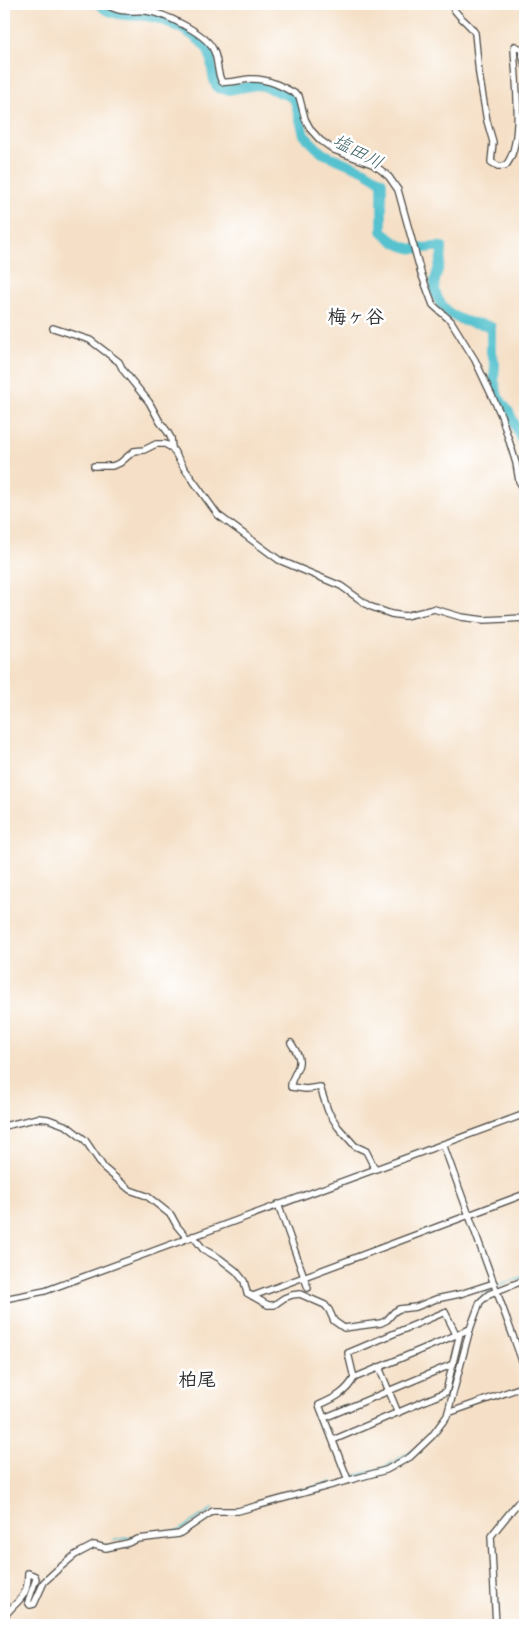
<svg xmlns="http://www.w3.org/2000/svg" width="529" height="1629" viewBox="0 0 529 1629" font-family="Pangolin,'Klee One',sans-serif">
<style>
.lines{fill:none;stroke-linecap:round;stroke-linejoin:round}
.stream{stroke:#56c2cf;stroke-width:2}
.river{stroke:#56c2cf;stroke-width:10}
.street-casing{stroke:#494642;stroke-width:8}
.street{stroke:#fff;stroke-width:5.5}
.labels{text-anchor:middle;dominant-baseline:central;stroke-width:5;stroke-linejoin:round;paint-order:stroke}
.water-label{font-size:18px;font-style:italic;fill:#3a6064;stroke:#fff}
.quarter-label{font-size:19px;font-weight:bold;fill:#2b2b2b;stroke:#fff}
</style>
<rect width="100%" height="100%" fill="#fff"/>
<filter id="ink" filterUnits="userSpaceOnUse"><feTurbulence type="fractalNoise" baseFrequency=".02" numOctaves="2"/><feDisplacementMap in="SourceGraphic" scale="10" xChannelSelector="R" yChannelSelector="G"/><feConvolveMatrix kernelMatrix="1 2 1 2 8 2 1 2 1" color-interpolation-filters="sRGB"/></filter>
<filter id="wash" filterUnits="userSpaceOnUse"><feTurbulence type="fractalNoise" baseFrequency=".0096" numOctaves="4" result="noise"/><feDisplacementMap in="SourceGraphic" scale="20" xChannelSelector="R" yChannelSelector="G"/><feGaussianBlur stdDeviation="1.12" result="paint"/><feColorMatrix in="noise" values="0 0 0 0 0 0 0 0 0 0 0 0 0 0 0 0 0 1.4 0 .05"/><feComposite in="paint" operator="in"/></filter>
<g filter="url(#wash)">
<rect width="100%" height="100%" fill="#f5e0c7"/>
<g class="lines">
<!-- stream -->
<g class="stream">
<path d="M469,1325C478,1287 492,1288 525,1276"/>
<polyline points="355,1476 385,1467 414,1450"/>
<polyline points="244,1507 331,1482"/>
<polyline points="144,1535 178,1531 212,1509"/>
<polyline points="114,1540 137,1537"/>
</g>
<!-- river -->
<path class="river" d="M99,4C113,17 128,15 146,16C164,18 191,32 204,45C216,57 208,75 218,88L228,90L257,85L263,86L289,96L295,101L304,135L322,153L365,171L382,182V231C390,239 398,246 409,248C420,251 431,245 442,247C443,260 437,269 435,281C432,299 448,316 465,321C474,324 483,323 491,327V353L495,364L494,379L498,397L509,412L525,447"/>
</g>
</g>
<g filter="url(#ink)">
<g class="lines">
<!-- street casing -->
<g class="street-casing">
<g id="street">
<path d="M105,4C122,14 129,10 146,11C164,13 205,33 213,49C219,60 216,72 222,82C231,83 240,80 250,79C268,78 284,87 299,96L305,119L311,130L320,140L334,150L372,164L381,170L389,177L398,190L421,273L433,305L451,321L475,360L501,415L516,463L519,481L525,491"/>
<path d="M451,4C457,18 468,21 475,33L479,74L487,121L493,142L491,162L498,166H505C525,146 515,76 514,48L515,46L521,49L525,65"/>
<polyline points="53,328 90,340 119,362 123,370 149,402 160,422 167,431 171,438 172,448"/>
<polyline points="94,466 112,466 120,463 134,451 144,450 156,444 165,444 172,448 184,468 218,515 279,560 341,586 369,606 391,614 405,616 434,609 461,617 484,620 525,618"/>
<path d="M291,1043C294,1048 298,1053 299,1059C301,1069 290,1077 291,1087L306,1089L320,1087L328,1111L338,1127L355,1146L366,1151L375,1169"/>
<polyline points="4,1126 38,1118 48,1119 67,1126 85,1140 104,1168 130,1190 147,1196 171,1215 177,1226 187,1238"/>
<polyline points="443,1144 525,1369"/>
<polyline points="278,1204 308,1288"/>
<polyline points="193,1236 203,1249 219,1258 236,1271 244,1281 247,1293 268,1305 274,1305 284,1298 292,1295 300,1294 325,1305 329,1310 334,1321 344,1328 381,1323 387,1320 394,1312 399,1309 416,1307 436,1299 460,1294 494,1283"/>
<polyline points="253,1296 525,1194"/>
<polyline points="4,1299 45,1291 525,1114"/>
<polyline points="379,1367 398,1413"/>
<polyline points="354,1378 470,1329"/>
<polyline points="448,1413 525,1386"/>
<polyline points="324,1418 453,1364"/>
<polyline points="333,1440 446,1392 460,1333"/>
<path d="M348,1480L319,1405C333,1399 346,1393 354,1378L348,1353L445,1312L456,1334"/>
<path d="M4,1617C17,1599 28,1600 28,1573L35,1576L36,1579L28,1602L30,1605L34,1604L44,1582L57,1570L75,1555L94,1545L106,1548L128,1543L138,1539L179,1534L213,1511H238L386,1470L410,1457L432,1436L447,1416L470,1329L480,1302L489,1294L525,1280"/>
<polyline points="496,1625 491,1536 525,1494"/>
</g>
</g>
<!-- street -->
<use href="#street" class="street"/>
</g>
</g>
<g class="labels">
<!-- water labels -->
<g class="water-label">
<text transform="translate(358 152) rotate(28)">塩田川</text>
</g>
<!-- quarter labels -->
<g class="quarter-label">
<text x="356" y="317">梅ヶ谷</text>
<text x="197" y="1380">柏尾</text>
</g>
</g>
<!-- margin -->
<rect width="529" height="1629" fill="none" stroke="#fff" stroke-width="20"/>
</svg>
